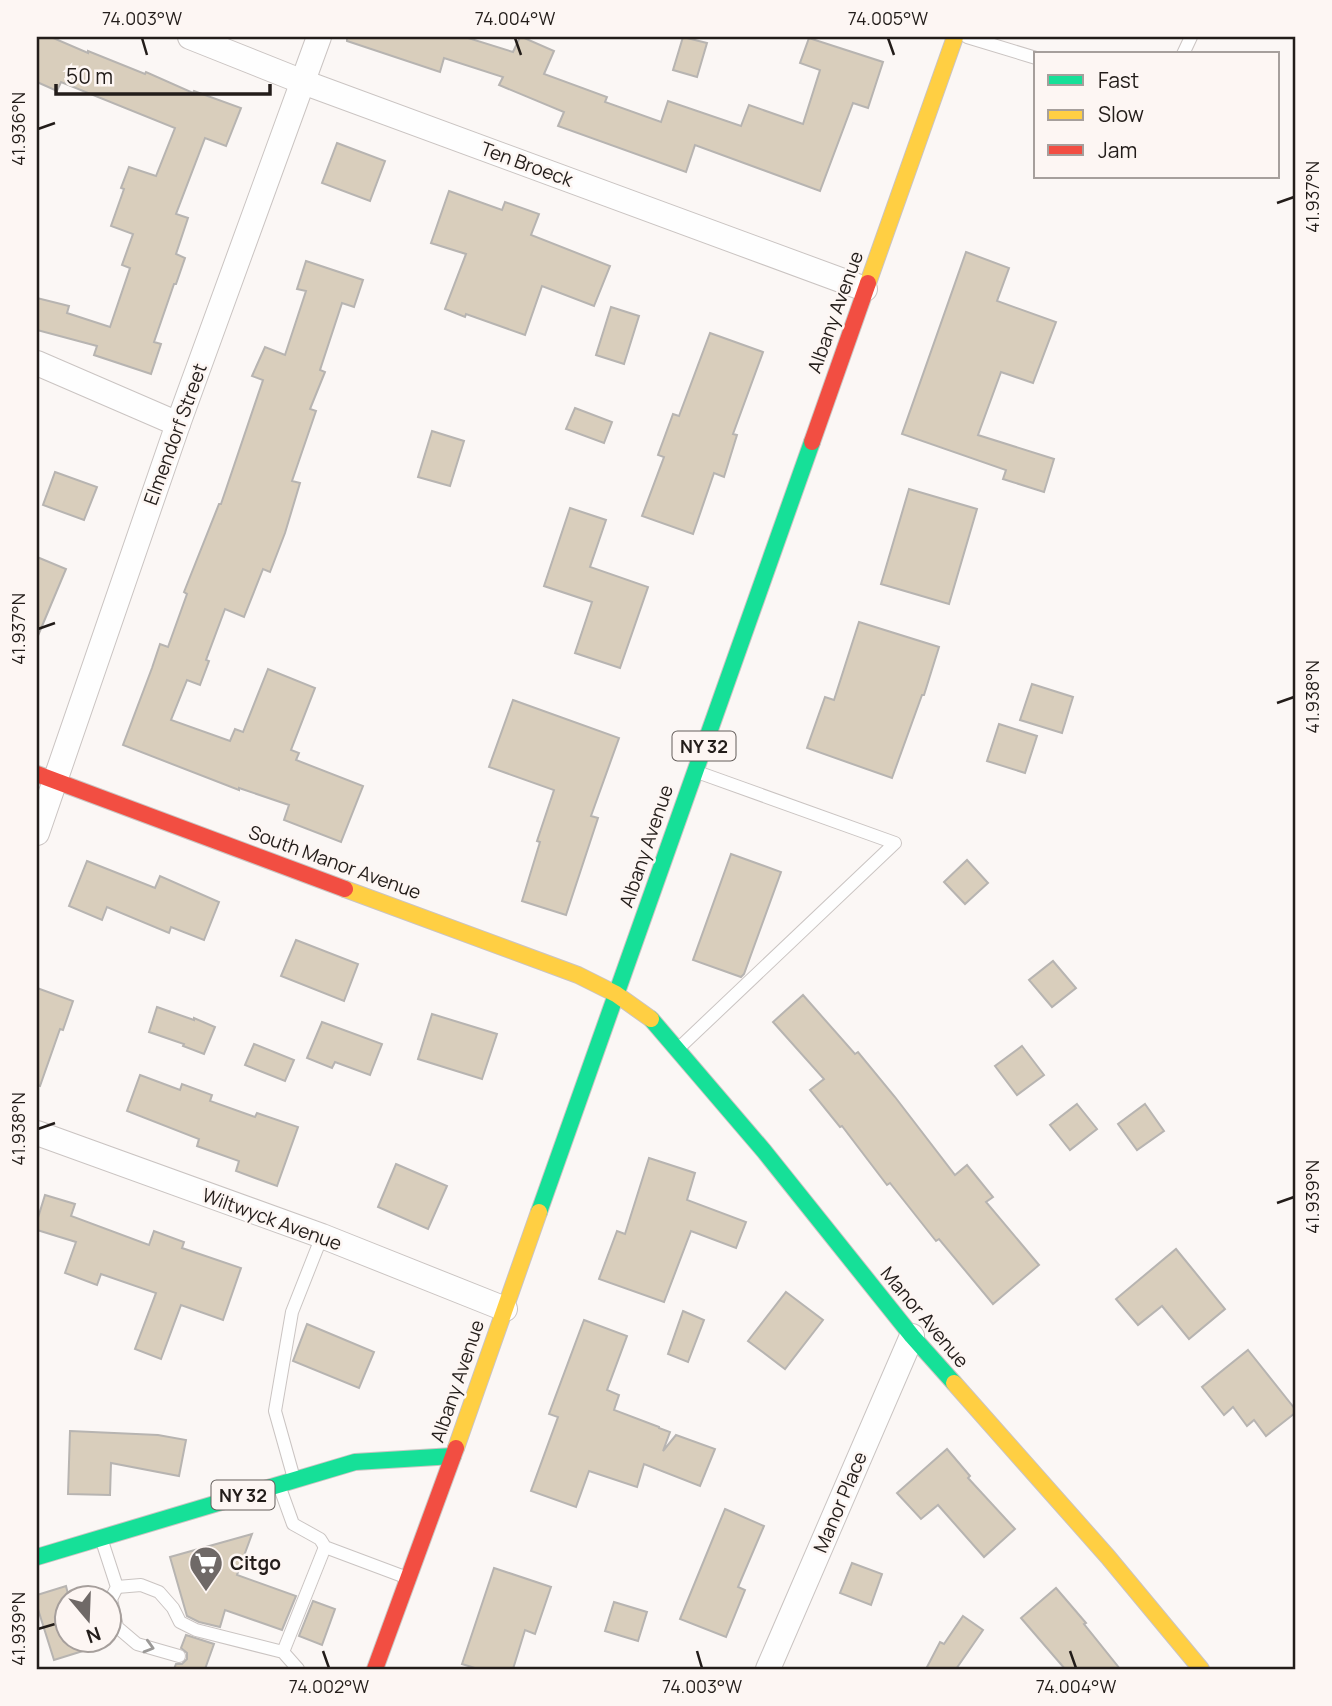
<svg xmlns="http://www.w3.org/2000/svg" width="1332" height="1706" viewBox="0 0 1332 1706" font-family="Manrope,sans-serif">
<style>
.building{fill:#d9cebc;stroke:#b7b4b1;stroke-width:2}
.lines{fill:none;stroke-linecap:round;stroke-linejoin:round}
.lane-casing{stroke:#cac4c2;stroke-width:14}
.street-casing{stroke:#cac4c2;stroke-width:26}
.fast-casing{stroke:#cac4c2;stroke-width:18}
.slow-casing{stroke:#cac4c2;stroke-width:18}
.jam-casing{stroke:#cac4c2;stroke-width:18}
.lane{stroke:#fefefe;stroke-width:12}
.street{stroke:#fefefe;stroke-width:24}
.fast{stroke:#16e098;stroke-width:16}
.slow{stroke:#ffcf43;stroke-width:16}
.jam{stroke:#f24e42;stroke-width:16}
.oneway{stroke:#9b9997}
.ticks{fill:none;stroke:#231d1a;stroke-width:2.5}
.labels{text-anchor:middle;dominant-baseline:central;stroke-width:5;stroke-linejoin:round;paint-order:stroke}
.shield{fill:#fdf6f3;stroke:#645e5b;stroke-width:2}
.shield-label{font-size:18px;font-weight:bold;fill:#231d1a}
.street-label{font-size:19px;fill:#231d1a;stroke:#fdf6f3}
.poi-label{font-size:19px;font-weight:bold;fill:#231d1a;stroke:#fdf6f3;text-anchor:start}
.neatline{fill:none;stroke:#231d1a;stroke-width:2.5}
.ticks-label{font-size:18px;text-anchor:middle;fill:#231d1a}
</style>
<rect width="100%" height="100%" fill="#fbf7f5"/>
<!-- building -->
<g class="building">
<polygon points="37,37 51,37 88,53 88,51 145,74 146,72 193,93 194,91 241,108 226,146 205,138 176,214 188,218 176,254 185,258 176,284 174,284 154,342 161,344 151,374 94,355 97,346 37,330 37,298 69,306 67,313 110,327 130,268 122,265 133,234 111,226 124,189 121,188 129,167 156,176 175,128 61,82 57,91 37,82"/>
<polygon points="347,37 465,37 513,52 520,37 522,37 554,51 544,74 607,97 605,102 661,122 668,101 741,126 749,105 803,124 820,70 800,63 809,38 883,62 868,108 853,103 820,191 695,145 686,172 558,126 564,112 499,85 503,77 444,58 440,72 347,41"/>
<polygon points="683,37 707,43 697,77 673,70"/>
<polygon points="337,143 385,161 370,201 322,183"/>
<polygon points="449,191 502,210 505,202 539,214 531,235 610,266 594,306 542,286 525,335 466,314 465,317 445,309 466,254 431,243"/>
<polygon points="966,252 1009,268 997,301 1056,322 1033,383 1001,372 978,435 1054,459 1044,492 1003,479 1006,470 902,434"/>
<polygon points="306,261 363,280 354,307 342,303 320,370 325,372 310,409 316,411 292,481 300,483 285,533 270,572 263,569 244,617 225,609 206,660 209,661 200,685 187,680 171,720 230,741 235,729 243,732 268,669 315,688 291,750 299,753 296,760 363,786 341,842 284,820 289,805 239,788 239,790 123,745 152,668 160,644 168,647 187,594 184,592 219,504 221,504 263,380 252,376 265,347 285,355 306,291 297,289"/>
<polygon points="611,307 639,316 624,364 596,355"/>
<polygon points="710,333 763,352 733,434 737,435 724,477 714,473 693,534 642,516 664,457 658,455 673,414 679,416"/>
<polygon points="575,408 612,422 604,443 566,429"/>
<polygon points="432,431 464,441 450,486 418,477"/>
<polygon points="55,472 97,487 84,520 43,505"/>
<polygon points="909,489 977,509 949,604 881,584"/>
<polygon points="570,508 606,520 590,567 648,587 620,668 575,653 592,602 544,586"/>
<polygon points="37,557 66,569 37,638"/>
<polygon points="859,622 939,647 924,695 922,695 892,778 807,748 825,697 834,700"/>
<polygon points="1032,684 1073,697 1062,733 1020,720"/>
<polygon points="513,700 619,738 591,816 598,818 566,915 522,901 540,842 537,841 554,790 489,767"/>
<polygon points="999,724 1037,736 1025,773 987,761"/>
<polygon points="731,854 781,872 744,974 741,977 693,960"/>
<polygon points="967,860 988,883 965,904 944,882"/>
<polygon points="87,861 155,888 160,876 219,902 204,940 171,927 169,933 107,907 102,920 69,906"/>
<polygon points="296,940 358,964 344,1001 281,976"/>
<polygon points="1053,961 1076,988 1052,1007 1029,980"/>
<polygon points="37,988 73,1001 63,1030 60,1029 40,1086 37,1085"/>
<polygon points="803,995 855,1054 858,1052 895,1097 955,1175 967,1165 993,1197 986,1202 1039,1265 993,1304 939,1239 936,1241 890,1183 887,1185 842,1126 840,1127 810,1090 824,1079 773,1022"/>
<polygon points="157,1007 194,1020 194,1018 215,1027 204,1054 183,1046 184,1044 149,1032"/>
<polygon points="432,1014 497,1034 482,1079 418,1059"/>
<polygon points="322,1022 382,1044 370,1075 335,1062 332,1068 307,1058"/>
<polygon points="254,1044 294,1060 285,1081 245,1065"/>
<polygon points="1022,1046 1044,1075 1017,1095 995,1066"/>
<polygon points="140,1075 180,1090 182,1084 212,1095 210,1101 255,1117 257,1113 298,1127 277,1186 236,1171 239,1161 197,1146 199,1139 127,1111"/>
<polygon points="1077,1104 1097,1129 1070,1150 1050,1125"/>
<polygon points="1145,1104 1164,1131 1137,1150 1118,1124"/>
<polygon points="649,1158 695,1173 687,1200 746,1222 736,1248 691,1231 664,1302 599,1279 617,1231 625,1234"/>
<polygon points="396,1164 447,1186 428,1229 378,1207"/>
<polygon points="45,1195 75,1204 71,1216 149,1245 154,1231 184,1242 182,1248 241,1268 223,1320 181,1305 161,1359 135,1349 156,1293 101,1274 97,1285 65,1273 76,1242 37,1230 37,1221"/>
<polygon points="1176,1249 1225,1309 1189,1339 1162,1306 1138,1325 1116,1299"/>
<polygon points="786,1292 823,1320 785,1369 748,1341"/>
<polygon points="683,1311 704,1320 688,1362 668,1354"/>
<polygon points="584,1320 627,1336 607,1390 619,1395 614,1410 659,1427 659,1428 670,1432 663,1451 676,1435 715,1449 700,1486 644,1464 637,1487 589,1471 576,1507 531,1491 558,1417 549,1414"/>
<polygon points="307,1324 374,1352 359,1388 293,1361"/>
<polygon points="1248,1350 1295,1409 1295,1413 1266,1436 1254,1420 1247,1426 1233,1407 1224,1415 1202,1387"/>
<polygon points="70,1431 158,1435 186,1440 179,1476 111,1463 110,1495 68,1494"/>
<polygon points="947,1449 970,1476 968,1478 1015,1529 984,1557 938,1505 921,1519 897,1493"/>
<polygon points="725,1509 764,1526 738,1587 745,1590 726,1637 680,1619"/>
<polygon points="252,1534 237,1575 296,1596 282,1630 225,1610 220,1627 199,1622 187,1616 170,1557"/>
<polygon points="852,1563 882,1574 871,1605 840,1593"/>
<polygon points="494,1568 551,1587 535,1634 525,1630 513,1669 478,1669 462,1664"/>
<polygon points="66,1586 69,1598 66,1598 66,1640 83,1640 86,1650 54,1660 37,1606 37,1595"/>
<polygon points="1056,1588 1086,1623 1084,1624 1120,1669 1065,1669 1021,1618"/>
<polygon points="313,1601 335,1609 322,1645 299,1636"/>
<polygon points="614,1602 647,1612 638,1641 605,1631"/>
<polygon points="963,1616 983,1630 956,1669 926,1669 940,1642 944,1644"/>
<polygon points="186,1635 214,1644 205,1669 174,1669 176,1664 182,1664 187,1659 187,1653 181,1648"/>
</g>
<g class="lines">
<!-- lane casing -->
<g class="lane-casing">
<g id="lane">
<polyline points="967,37 1036,58"/>
<polyline points="1183,54 1191,37"/>
<polyline points="680,1047 895,843 700,773"/>
<polyline points="293,1475 275,1411 292,1312 322,1236"/>
<polyline points="280,1488 293,1524 320,1539 325,1547 405,1577"/>
<polyline points="102,1541 117,1587 111,1599 117,1627 137,1644 179,1656"/>
<polyline points="117,1587 141,1585 159,1592 173,1608 180,1622 196,1630 283,1652 298,1669"/>
<polyline points="283,1652 325,1547"/>
</g>
</g>
<!-- street casing -->
<g class="street-casing">
<g id="street">
<polyline points="190,37 303,82 865,289"/>
<polyline points="37,363 178,424"/>
<polyline points="37,833 178,424 319,37"/>
<polyline points="37,1133 322,1236 505,1309"/>
<polyline points="768,1669 912,1336"/>
</g>
</g>
<!-- fast casing -->
<g class="fast-casing">
<g id="fast">
<polyline points="651,1019 764,1151 912,1336 954,1383"/>
<polyline points="539,1212 812,442"/>
<polyline points="37,1557 355,1462 453,1456"/>
</g>
</g>
<!-- slow casing -->
<g class="slow-casing">
<g id="slow">
<polyline points="868,283 955,37"/>
<polyline points="345,889 578,975 616,994 651,1019"/>
<polyline points="954,1383 1108,1557 1201,1669"/>
<polyline points="456,1448 539,1212"/>
</g>
</g>
<!-- jam casing -->
<g class="jam-casing">
<g id="jam">
<polyline points="812,442 868,283"/>
<polyline points="37,774 345,889"/>
<polyline points="375,1669 456,1448"/>
</g>
</g>
<!-- lane -->
<use href="#lane" class="lane"/>
<!-- street -->
<use href="#street" class="street"/>
<!-- fast -->
<use href="#fast" class="fast"/>
<!-- slow -->
<use href="#slow" class="slow"/>
<!-- jam -->
<use href="#jam" class="jam"/>
</g>
<!-- one-way arrows -->
<defs><path id="oneway-chevron" d="M-2-3.5L2.5 0L-2 3.5" fill="none" stroke-width="1.6" stroke-linecap="round" stroke-linejoin="round" transform="scale(1.75)"/></defs>
<use class="oneway" href="#oneway-chevron" transform="translate(149 1647) rotate(16)"/>
<!-- ticks -->
<path class="ticks" d="M142,38L147,55M515,38L521,55M888,38L894,55M38,129L55,123M1277,203L1294,197M38,629L55,623M1277,703L1294,697M38,1129L55,1123M1277,1203L1294,1197M38,1629L55,1624M323,1651L329,1668M697,1651L702,1668M1070,1651L1076,1668"/>
<!-- icons -->
<defs>
<g id="supermarket-pin" transform="scale(1.75)"><path d="M0 17L-7.5 6A9.5 9.5 0 1 1 7.5 6Z" fill="#6f6967" stroke="#fdf6f3"/><path d="M-6-5.5h2.5l.6 2H6L4.5 2H-2.5L-4.4-4H-6ZM-1.5 3.2a1.3 1.3 0 1 0 .1 0ZM3 3.2a1.3 1.3 0 1 0 .1 0Z" fill="#fff"/></g>
</defs>
<g fill-rule="evenodd">
<use href="#supermarket-pin" x="206" y="1563"/>
</g>
<g class="labels">
<!-- shield labels -->
<g class="shield">
<rect x="672.5" y="731.5" width="63" height="29" rx="5"/>
<rect x="211.5" y="1480.5" width="63" height="29" rx="5"/>
</g>
<g class="shield-label">
<text x="704" y="746">NY 32</text>
<text x="243" y="1495">NY 32</text>
</g>
<!-- street labels -->
<g class="street-label">
<text transform="translate(527 164) rotate(20)">Ten Broeck</text>
<text transform="translate(835 312) rotate(-70)">Albany Avenue</text>
<text transform="translate(175 434) rotate(-70)">Elmendorf Street</text>
<text transform="translate(646 846) rotate(-71)">Albany Avenue</text>
<text transform="translate(335 862) rotate(20)">South Manor Avenue</text>
<text transform="translate(272 1219) rotate(20)">Wiltwyck Avenue</text>
<text transform="translate(925 1317) rotate(50)">Manor Avenue</text>
<text transform="translate(457 1381) rotate(-71)">Albany Avenue</text>
<text transform="translate(840 1502) rotate(-67)">Manor Place</text>
</g>
<!-- poi labels -->
<g class="poi-label">
<text x="230" y="1563">Citgo</text>
</g>
</g>
<!-- border -->
<rect width="1332" height="1706" fill="none" stroke="#fdf6f3" stroke-width="77"/>
<!-- legend -->
<rect x="1034" y="52" width="245" height="126" fill="#fdf6f3" stroke="#a69f9c" stroke-width="2"/>
<rect x="1048" y="75" width="35" height="10" fill="#16e098" stroke="#a69f9c" stroke-width="2"/>
<text x="1098" y="88" font-size="21" fill="#231d1a">Fast</text>
<rect x="1048" y="110" width="35" height="10" fill="#ffcf43" stroke="#a69f9c" stroke-width="2"/>
<text x="1098" y="122" font-size="21" fill="#231d1a">Slow</text>
<rect x="1048" y="145" width="35" height="10" fill="#f24e42" stroke="#a69f9c" stroke-width="2"/>
<text x="1098" y="158" font-size="21" fill="#231d1a">Jam</text>
<!-- north arrow -->
<g transform="translate(88 1619) rotate(161)"><circle r="33" fill="#fdf6f3" stroke="#a69f9c" stroke-width="2"/>
<path d="M0-5L12 26L0 18L-12 26Z" fill="#6f6967"/>
<text y="-10" font-size="19" font-weight="bold" text-anchor="middle" fill="#231d1a">N</text>
</g>
<!-- scale -->
<path d="M56 84v10h214v-10" fill="none" stroke="#231d1a" stroke-width="3.5"/>
<text x="66" y="84" font-size="21" fill="#231d1a" stroke="#fdf6f3" stroke-width="5" paint-order="stroke">50 m</text>
<rect x="38" y="38" width="1256" height="1630" class="neatline"/>
<g class="ticks-label">
<text x="142" y="25">74.003°W</text>
<text x="515" y="25">74.004°W</text>
<text x="888" y="25">74.005°W</text>
<text transform="translate(19 129) rotate(-90)" y="6">41.936°N</text>
<text transform="translate(1313 197) rotate(-90)" y="6">41.937°N</text>
<text transform="translate(19 629) rotate(-90)" y="6">41.937°N</text>
<text transform="translate(1313 697) rotate(-90)" y="6">41.938°N</text>
<text transform="translate(19 1129) rotate(-90)" y="6">41.938°N</text>
<text transform="translate(1313 1197) rotate(-90)" y="6">41.939°N</text>
<text transform="translate(19 1629) rotate(-90)" y="6">41.939°N</text>
<text x="329" y="1693">74.002°W</text>
<text x="702" y="1693">74.003°W</text>
<text x="1076" y="1693">74.004°W</text>
</g>
</svg>
